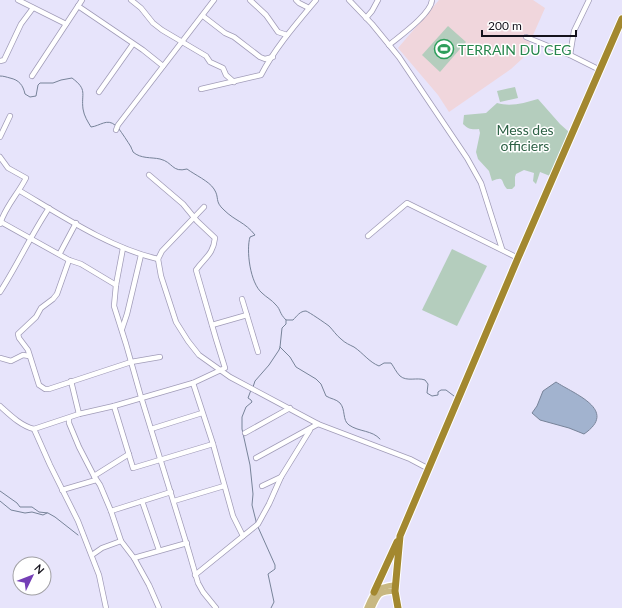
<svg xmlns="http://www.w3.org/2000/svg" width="622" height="608" viewBox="0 0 622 608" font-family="Lato,sans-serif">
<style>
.education{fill:#f0d6dc}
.green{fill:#b4cdbd}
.water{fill:#a2b3cf;stroke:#778399}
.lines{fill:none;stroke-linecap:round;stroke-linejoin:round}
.stream{stroke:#778399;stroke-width:1}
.minor-casing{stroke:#a19cb8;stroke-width:6}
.major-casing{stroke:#fff;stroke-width:8}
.highway-casing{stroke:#fff;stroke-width:9}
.minor{stroke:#fff;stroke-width:4.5}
.major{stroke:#c8b882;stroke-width:5.5}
.highway{stroke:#a3882f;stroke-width:7}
.labels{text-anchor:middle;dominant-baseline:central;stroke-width:3;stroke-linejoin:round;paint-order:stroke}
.leisure-label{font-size:14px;fill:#27864d;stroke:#fff;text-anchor:start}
.park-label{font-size:14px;fill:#2d6145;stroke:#fff}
</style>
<rect width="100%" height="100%" fill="#e7e4fb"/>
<!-- education -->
<polygon class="education" points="439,0 533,0 545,8 523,58 511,69 449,112 438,95 398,48"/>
<!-- green -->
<g class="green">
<polygon points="448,26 466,42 440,72 422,55"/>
<polygon points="515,87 518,98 500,102 497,91"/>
<path d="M538,99L560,124L569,132L550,176L540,172L536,184L533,181L534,173L524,170L516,174L515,177V186L512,189H507C500,182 506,175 492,181L489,171L478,159L476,152L480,133L479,129C472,130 468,129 463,124L464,115L486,113L497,103C511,107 524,103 538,99Z"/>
<polygon points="452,249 487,266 457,326 422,310"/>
</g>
<!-- water -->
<path class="water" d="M556,382C574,394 619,410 584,434L569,428L540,420L532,413L537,406L543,391Z"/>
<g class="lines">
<!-- stream -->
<g class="stream">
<path d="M0,76C4,76 6,77 10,78C19,80 23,85 25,94L30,97L36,96L38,85L40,83H53L61,80L72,78C88,90 81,93 83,109C84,116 88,122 91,127C100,126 107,118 115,125"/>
<path d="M119,129C122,133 128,142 131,147C131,148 133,151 133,152C141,159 151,157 160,159C173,162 172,173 187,169C195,175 209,181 214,189C220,198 214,201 224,210C235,221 245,222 255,235L250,237C246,250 250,283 262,293C266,297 272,300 276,305C281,310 279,313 286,320H293C297,316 300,311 306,311C309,312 325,323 329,326C333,330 336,335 341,339C345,343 350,345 354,347C363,353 369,362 379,366L384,363H391C394,367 396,372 400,376C407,382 417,377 425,380L428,384L427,393L432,396L438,395V392L441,390H446L454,396"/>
<path d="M280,347L290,357L296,367L316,379L321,384L326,396C331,399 336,399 340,403C346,410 342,420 349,425C359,432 372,430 380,439"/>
<polyline points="253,387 255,381 269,365 279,350 280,347 282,328 286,324 286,320"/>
<polyline points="251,390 248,398 251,400 252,402 246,407 242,417 242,429 250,465 253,494 252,505 256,521 256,524"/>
<polyline points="0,491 17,503 20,507 32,507 39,512 48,513 55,517 78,535"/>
<polyline points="0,501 11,510 25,513 32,512 43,515 47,513"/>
<polyline points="258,527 275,565 275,569 268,574 274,602 271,608"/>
</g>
<!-- minor casing -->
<g class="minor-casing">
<g id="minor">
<polyline points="18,0 66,24"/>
<polyline points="131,0 141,8 153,23 162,30 206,56 210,62 223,68 226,75 234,82"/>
<polyline points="250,0 266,15 278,32 287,35"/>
<polyline points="296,0 299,3 309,8"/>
<polyline points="349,0 372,24 399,57 467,158 481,183 502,249"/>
<polyline points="78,6 143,50 163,66"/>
<polyline points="203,16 225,33 234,37 260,57 265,59 273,57"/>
<polyline points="366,18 372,11 378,0"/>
<polyline points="526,37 570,55 600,70"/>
<path d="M389,45C400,36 431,14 432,0"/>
<polyline points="570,55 574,31 589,0"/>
<polyline points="0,61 4,60 21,24 33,8"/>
<polyline points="32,76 82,0"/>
<path d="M201,89L261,75C275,48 296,24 316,0"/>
<polyline points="99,92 133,44"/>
<polyline points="116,130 118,125 214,0"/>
<polyline points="0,137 10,116"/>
<path d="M0,157L8,168L26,178C18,194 5,207 0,224"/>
<path d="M20,191C62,216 110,248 158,259"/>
<polyline points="204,207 162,251 158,259 161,276 176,322 188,341 199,355 230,377 318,424 410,459 429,469"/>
<polyline points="1,222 69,260 81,264 116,285"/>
<polyline points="368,236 407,203 518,258"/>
<polyline points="123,248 116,285 114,306 126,344 141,397 189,552 198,583 203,592 216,608"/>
<polyline points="60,253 76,223"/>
<polyline points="69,260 57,294 53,299 41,308 36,317 18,334 19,338 28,350 39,385 45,389 49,389 131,362 160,357"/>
<path d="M0,292C18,264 31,235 49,208"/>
<polyline points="242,299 258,352"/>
<polyline points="212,325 247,315"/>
<polyline points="122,329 127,314 141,255"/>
<polyline points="0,358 11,361 23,355 29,356"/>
<polyline points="71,381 79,414"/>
<polyline points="193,383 213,444 233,516 243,536"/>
<path d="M0,406C10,415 21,426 34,429L79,414L114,406L133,468L213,444"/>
<path d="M114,406L193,383L225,368L216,339L196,270C205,257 213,255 215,238L197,221L183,204L149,175"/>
<polyline points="69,418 69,423 79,447 94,476 100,485 111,511 121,541 134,558 149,585 159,608"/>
<polyline points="34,429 50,465 78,521 99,575 106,608"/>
<polyline points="151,429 202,413"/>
<polyline points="245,433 290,408"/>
<polyline points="256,458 318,424"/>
<polyline points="94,476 129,454"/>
<polyline points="262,486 281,477"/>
<polyline points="62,490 96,480"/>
<polyline points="142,501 159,550"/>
<polyline points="174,501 224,486"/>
<polyline points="111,511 171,492"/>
<polyline points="92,555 102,548 121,541"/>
<polyline points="134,558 187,543"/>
<polyline points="195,575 258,524 269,504 281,477 310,430"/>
</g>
</g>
<!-- major casing -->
<g class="major-casing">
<g id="major">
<path d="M367,608C374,591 376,587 395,585"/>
<path d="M372,608C378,594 379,591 395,591"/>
</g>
</g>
<!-- highway casing -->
<g class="highway-casing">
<g id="highway">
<polyline points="374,592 397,542"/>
<polyline points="398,608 395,591 400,536 518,258 622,19"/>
</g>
</g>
<!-- minor -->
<use href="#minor" class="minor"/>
<!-- major -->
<use href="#major" class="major"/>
<!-- highway -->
<use href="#highway" class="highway"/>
</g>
<!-- icons -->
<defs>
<g id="stadium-ring" transform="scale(1)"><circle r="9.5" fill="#fff" stroke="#2e9e5b" stroke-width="1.5"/><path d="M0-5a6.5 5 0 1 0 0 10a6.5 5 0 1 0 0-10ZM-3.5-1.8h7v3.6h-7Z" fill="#2e9e5b"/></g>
</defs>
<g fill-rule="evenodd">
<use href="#stadium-ring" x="444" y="49"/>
</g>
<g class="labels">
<!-- leisure labels -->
<g class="leisure-label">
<text x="458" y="49">TERRAIN DU CEG</text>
</g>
<!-- park labels -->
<g class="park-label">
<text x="525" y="129">Mess des<tspan x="525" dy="16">officiers</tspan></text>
</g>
</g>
<!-- north arrow -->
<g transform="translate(32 576) rotate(47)"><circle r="19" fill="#ffffff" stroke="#a1a0a4"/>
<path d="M0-3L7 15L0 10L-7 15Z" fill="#753fb6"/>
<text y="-6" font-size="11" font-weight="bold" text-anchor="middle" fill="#14121c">N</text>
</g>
<!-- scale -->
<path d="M482 30v6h94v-6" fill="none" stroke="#14121c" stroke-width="2"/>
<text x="488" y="30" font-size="12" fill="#14121c" stroke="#ffffff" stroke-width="3" paint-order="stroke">200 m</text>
</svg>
